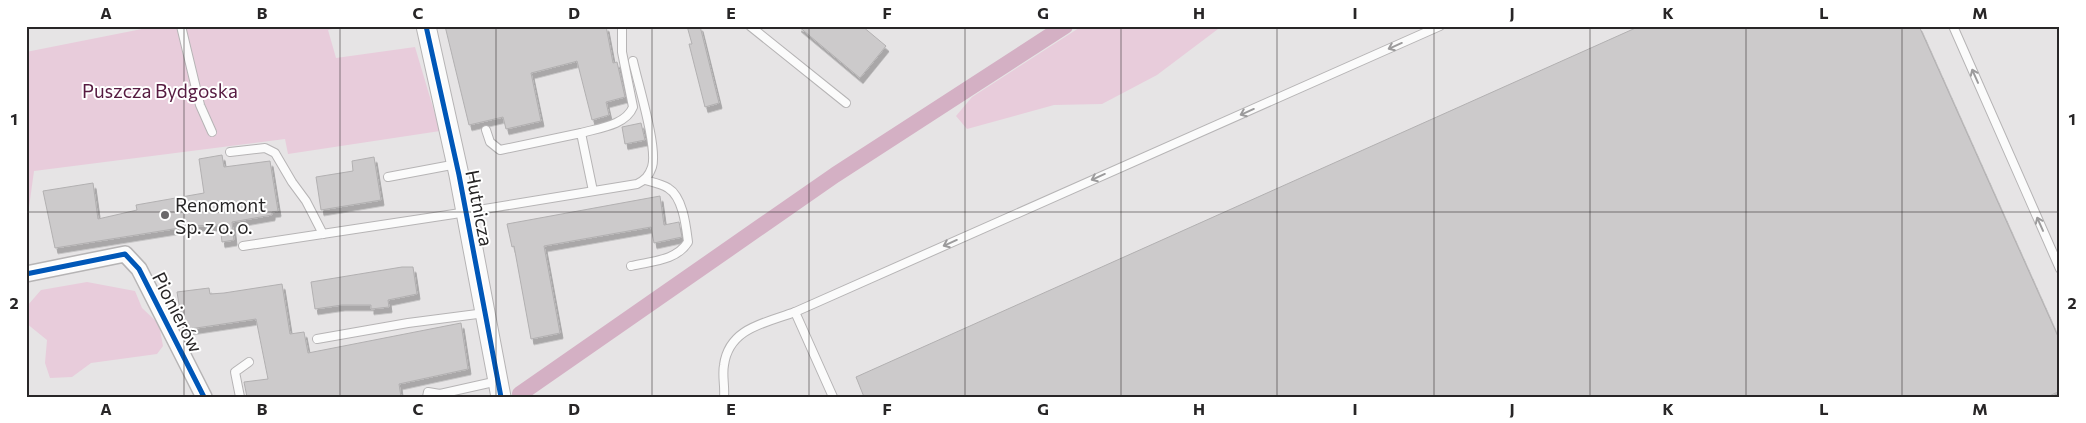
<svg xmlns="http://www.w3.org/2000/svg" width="2086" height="423" viewBox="0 0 2086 423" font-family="Commissioner,sans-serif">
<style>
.green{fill:#e8ccdb}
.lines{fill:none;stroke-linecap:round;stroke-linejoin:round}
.canal{stroke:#d4b0c4;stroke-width:16}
.building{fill:#cccacb;stroke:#b2b0b1;filter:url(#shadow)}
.service-casing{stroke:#b6b4b5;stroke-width:10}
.minor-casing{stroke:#b6b4b5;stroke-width:18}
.tertiary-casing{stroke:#b6b4b5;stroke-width:21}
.service{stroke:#fbfbfb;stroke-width:8}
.minor{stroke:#fbfbfb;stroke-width:15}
.tertiary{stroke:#fbfbfb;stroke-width:19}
.cycleway-casing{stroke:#fff;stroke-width:8}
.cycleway{stroke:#0057b8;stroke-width:5}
.oneway{stroke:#9c9b9c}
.grid{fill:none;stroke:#282627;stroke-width:1;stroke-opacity:0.55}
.poi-dot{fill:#6a686a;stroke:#fff;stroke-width:2}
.labels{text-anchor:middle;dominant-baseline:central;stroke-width:4;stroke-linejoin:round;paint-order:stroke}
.park-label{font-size:19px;fill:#571b41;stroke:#fff}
.poi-label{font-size:19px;fill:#282627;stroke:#fff;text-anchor:start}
.street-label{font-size:19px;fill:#282627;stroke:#fff}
.neatline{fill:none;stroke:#282627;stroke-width:2}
.grid-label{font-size:16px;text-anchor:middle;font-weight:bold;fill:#282627}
</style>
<defs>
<filter id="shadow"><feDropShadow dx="3" dy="5.5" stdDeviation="0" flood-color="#0004"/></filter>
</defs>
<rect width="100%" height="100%" fill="#e6e4e5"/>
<!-- green -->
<g class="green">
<polygon points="157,26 345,26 328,30 336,58 415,47 440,131 288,154 285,139 34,171 26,229 26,52"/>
<polygon points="1082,26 1222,26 1157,75 1102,104 1054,105 967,129 956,116 972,97"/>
<polygon points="87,282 135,291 142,308 159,324 163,346 157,354 91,363 72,377 50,378 45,363 47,340 26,323 28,305 41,290"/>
</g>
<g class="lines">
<!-- canal -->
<polyline class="canal" points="520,394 835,175 1065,26"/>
</g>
<!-- building -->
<g class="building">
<polygon points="445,26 606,26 613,63 617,62 625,97 606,102 609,115 592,120 577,61 574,62 531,73 541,121 506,129 503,117 469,125"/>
<polygon points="687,26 700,26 719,103 705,107 689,44 692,44"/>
<polygon points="798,26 862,26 886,46 860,78"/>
<polygon points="1640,26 1919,26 2060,341 2060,391 2047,397 864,397 856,377"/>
<polygon points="641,123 645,140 625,144 622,127"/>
<polygon points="222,155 224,167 270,161 278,211 272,212 272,215 232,222 234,240 222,242 220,225 192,226 55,248 43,191 93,183 98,219 120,214 137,210 136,205 204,193 199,159"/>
<polygon points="374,157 381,200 321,210 316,177 353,171 352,161"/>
<polygon points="660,196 664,225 679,222 682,237 654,243 651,227 544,246 560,333 531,339 514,246 512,247 507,224"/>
<polygon points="402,267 413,267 417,294 388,300 389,307 371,309 371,305 342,305 315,309 311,282"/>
<polygon points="282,284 290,334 304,332 308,353 461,323 468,369 399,384 401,397 247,397 244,382 268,379 256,319 183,330 177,292 209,288 210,294 224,293"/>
</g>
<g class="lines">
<!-- service casing -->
<g class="service-casing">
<g id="service">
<polyline points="181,26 200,105 212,132"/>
<polyline points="750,26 846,103"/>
<polyline points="1953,26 2060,269"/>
<polyline points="486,130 490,142 500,150 581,133 593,191"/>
<path d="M581,133C599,128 626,125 633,107L622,52V26"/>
<polyline points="230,152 265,148 275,153 292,182 306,201 323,234"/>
<polyline points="388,177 457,164"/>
<path d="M243,246L454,214L637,184C645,180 649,176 652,167C658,148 638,84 633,61"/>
<path d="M631,266C652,261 676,261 688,242C686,226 683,197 668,188C662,184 652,182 645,180"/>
<polyline points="317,339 408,323 485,313"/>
<polyline points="240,397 235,372 249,362"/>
<polyline points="427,397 428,392 440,394 498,381"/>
<path d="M724,397C725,386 722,375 724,365C729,328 765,323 795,312"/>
<polyline points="833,397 795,312 1440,26"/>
</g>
</g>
<!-- minor casing -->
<g class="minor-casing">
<polyline id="minor" points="26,274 125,254 139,269 204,397"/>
</g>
<!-- tertiary casing -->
<g class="tertiary-casing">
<polyline id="tertiary" points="426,26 459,175 501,397"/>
</g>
<!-- service -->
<use href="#service" class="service"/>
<!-- minor -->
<use href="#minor" class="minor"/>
<!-- tertiary -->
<use href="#tertiary" class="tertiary"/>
<!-- cycleway casing -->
<g class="cycleway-casing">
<g id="cycleway">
<polyline points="426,26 459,175 501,397"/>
<polyline points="26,274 125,254 139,269 204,397"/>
</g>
</g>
<!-- cycleway -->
<use href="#cycleway" class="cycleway"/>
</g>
<!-- one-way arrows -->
<defs><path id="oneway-shaft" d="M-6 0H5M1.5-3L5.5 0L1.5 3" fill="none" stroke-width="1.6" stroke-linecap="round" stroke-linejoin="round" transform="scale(1.25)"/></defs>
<g class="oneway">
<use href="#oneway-shaft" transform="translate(1395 46) rotate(156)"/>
<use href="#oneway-shaft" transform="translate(1975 76) rotate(-114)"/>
<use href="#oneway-shaft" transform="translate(1247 112) rotate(156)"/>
<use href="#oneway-shaft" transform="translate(1098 177) rotate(156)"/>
<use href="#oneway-shaft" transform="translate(2040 224) rotate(-114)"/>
<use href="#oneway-shaft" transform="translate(950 243) rotate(156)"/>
</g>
<!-- grid -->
<path class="grid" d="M184,26V397M340,26V397M496,26V397M652,26V397M809,26V397M965,26V397M1121,26V397M1277,26V397M1434,26V397M1590,26V397M1746,26V397M1902,26V397M26,212H2060"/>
<!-- markers -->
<circle class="poi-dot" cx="165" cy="215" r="5"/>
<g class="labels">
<!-- park labels -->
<g class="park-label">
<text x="160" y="90">Puszcza Bydgoska</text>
</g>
<!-- poi labels -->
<g class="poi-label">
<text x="175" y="204">Renomont<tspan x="175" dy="22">Sp. z o. o.</tspan></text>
</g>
<!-- street labels -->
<g class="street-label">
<text transform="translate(480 208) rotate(79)">Hutnicza</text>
<text transform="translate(178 312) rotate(63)">Pionierów</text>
</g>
</g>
<!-- border -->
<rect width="2086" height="423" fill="none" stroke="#ffffff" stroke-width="55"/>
<rect x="28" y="28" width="2030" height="368" class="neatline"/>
<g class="grid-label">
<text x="106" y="19">A</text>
<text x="262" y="19">B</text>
<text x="418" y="19">C</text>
<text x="574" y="19">D</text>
<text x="731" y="19">E</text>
<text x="887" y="19">F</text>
<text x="1043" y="19">G</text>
<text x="1199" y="19">H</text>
<text x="1355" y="19">I</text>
<text x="1512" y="19">J</text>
<text x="1668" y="19">K</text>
<text x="1824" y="19">L</text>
<text x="1980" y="19">M</text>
<text x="14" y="125">1</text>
<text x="2072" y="125">1</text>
<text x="14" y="309">2</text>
<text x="2072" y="309">2</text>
<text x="106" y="415">A</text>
<text x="262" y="415">B</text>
<text x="418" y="415">C</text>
<text x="574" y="415">D</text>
<text x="731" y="415">E</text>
<text x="887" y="415">F</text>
<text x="1043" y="415">G</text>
<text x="1199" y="415">H</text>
<text x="1355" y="415">I</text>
<text x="1512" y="415">J</text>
<text x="1668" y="415">K</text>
<text x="1824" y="415">L</text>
<text x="1980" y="415">M</text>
</g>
</svg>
